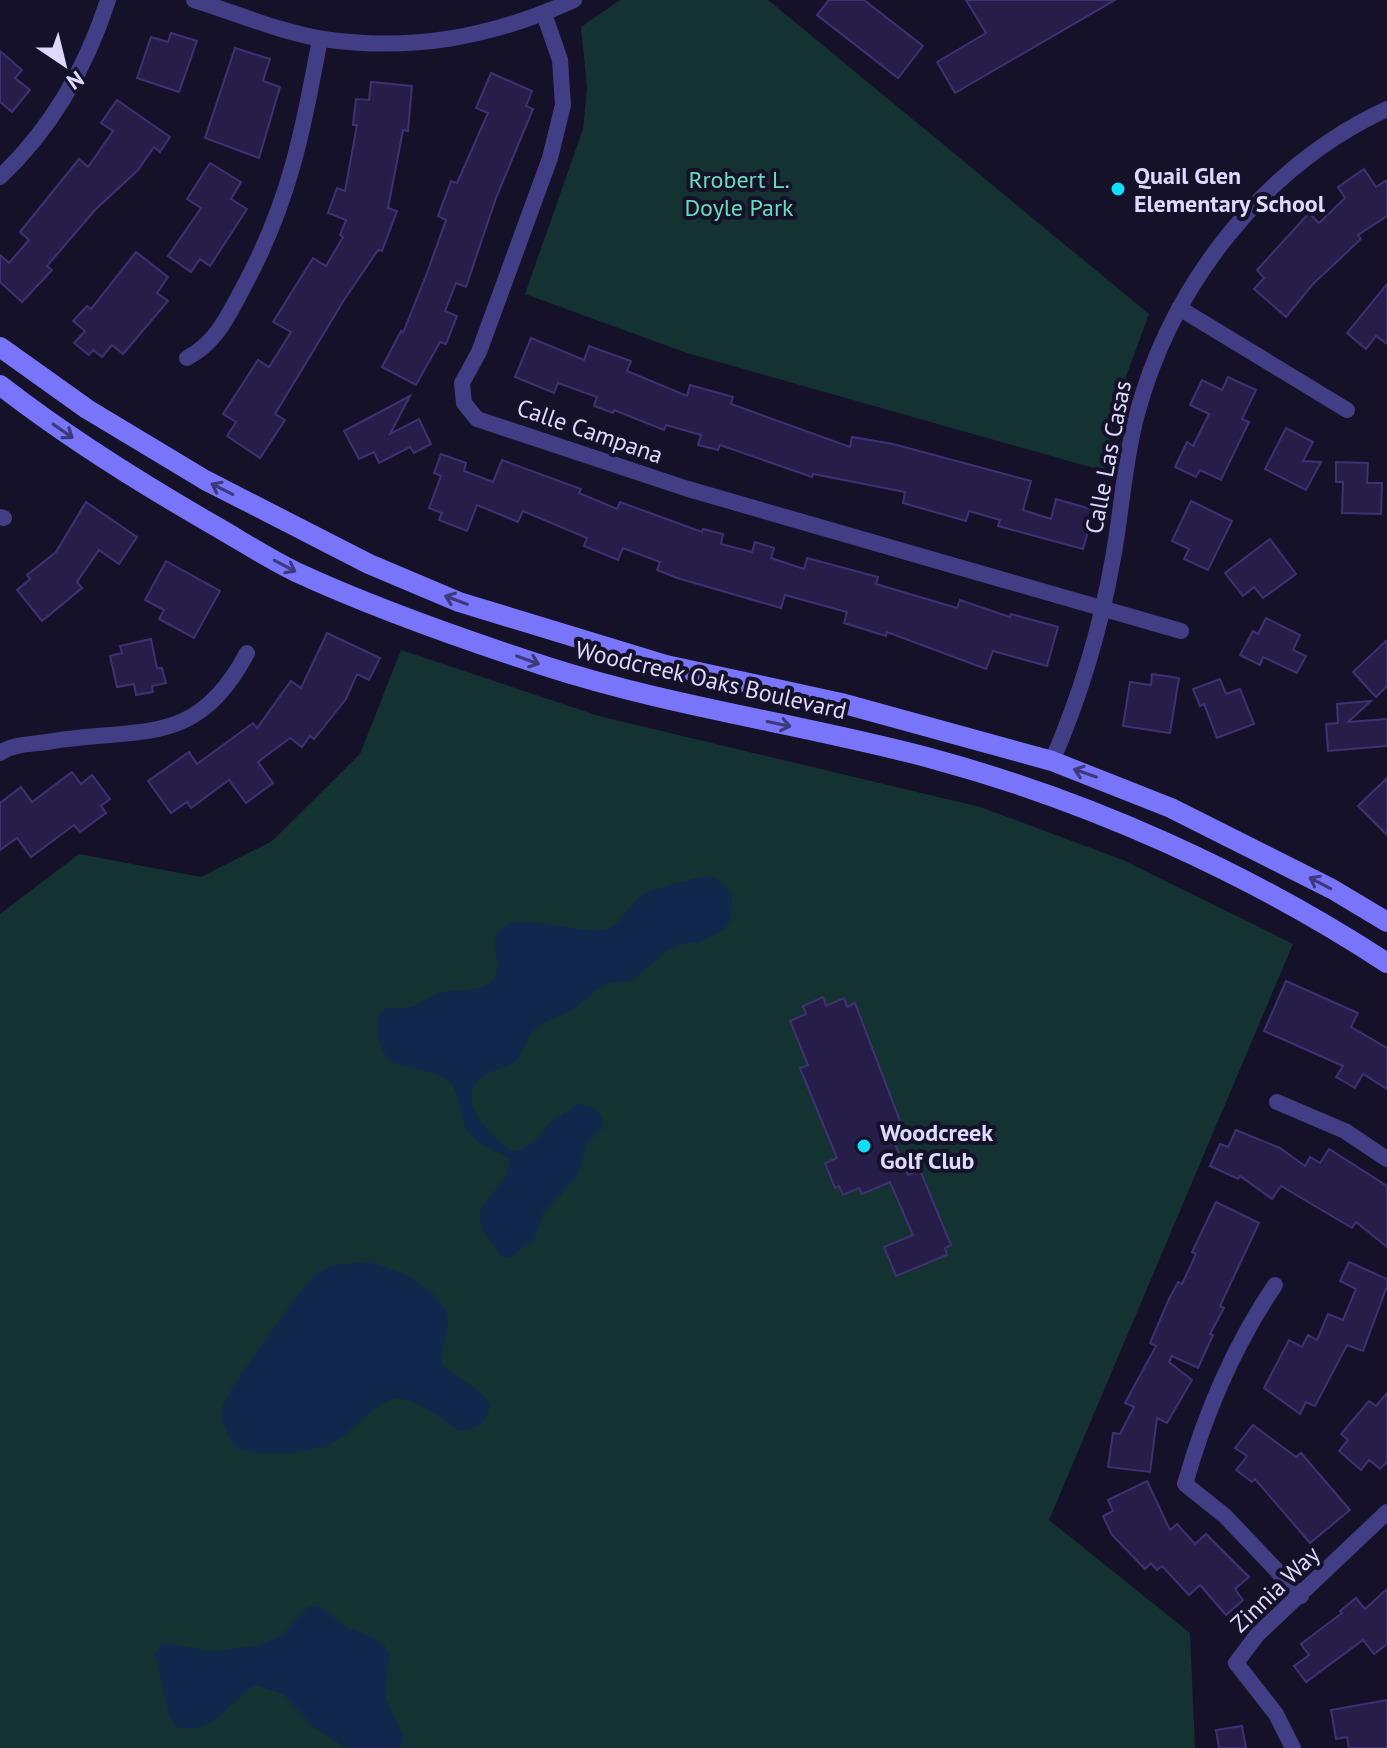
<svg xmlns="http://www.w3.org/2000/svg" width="1387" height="1748" viewBox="0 0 1387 1748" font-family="'PT Sans',sans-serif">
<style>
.green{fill:#143231}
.water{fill:#11284c}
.building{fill:#261e48;stroke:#3e3173;stroke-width:2}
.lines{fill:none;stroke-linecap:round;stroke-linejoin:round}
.street{stroke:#413e85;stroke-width:16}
.secondary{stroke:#7875fa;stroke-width:20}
.oneway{stroke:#3d397c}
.poi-dot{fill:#0edff6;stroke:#151128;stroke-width:3}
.labels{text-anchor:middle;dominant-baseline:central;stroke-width:8;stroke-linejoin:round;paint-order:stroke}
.poi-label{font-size:24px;font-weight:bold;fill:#dedafe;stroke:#151128;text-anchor:start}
.park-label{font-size:24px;fill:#67dcbf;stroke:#151128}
.street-label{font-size:24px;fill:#dedafe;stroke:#151128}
</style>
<rect width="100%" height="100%" fill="#151128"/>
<!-- green -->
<g class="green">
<polygon points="620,0 768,0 1149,314 1117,401 1104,471 687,353 525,294 583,129 587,88 581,27"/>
<polygon points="401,650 599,716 980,807 1123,860 1293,944 1049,1520 1190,1633 1195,1748 0,1748 0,914 79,854 201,877 272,841 360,754"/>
</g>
<!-- water -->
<g class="water">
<path d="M705,876L715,878L732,894L731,919L723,930L698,943H684L670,949L632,980L605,984L573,1009L541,1024L530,1034L517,1061C507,1068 493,1069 482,1077C451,1100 494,1141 515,1152L535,1142L549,1124L577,1104L596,1108L602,1118L603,1128L587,1144L577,1176L543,1214L534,1240L509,1258L500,1256L482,1229L479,1212L507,1174L510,1159C499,1151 481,1147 472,1136C456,1120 464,1094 447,1079C410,1059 378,1081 377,1018L384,1009C394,1006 405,1010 414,1006C424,1002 431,995 442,992C460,988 496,996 497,967C498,953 488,938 503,927C520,914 575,932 600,930C622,928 625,908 641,896C651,889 692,879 705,876Z"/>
<path d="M370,1262C394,1268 447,1291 448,1321C448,1337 439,1348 442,1365L482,1394L490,1405C486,1423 479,1428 461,1431C441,1421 419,1397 396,1399C374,1402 358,1426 341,1438C316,1455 268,1456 239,1450C229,1438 219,1422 223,1405C226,1393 306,1280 316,1274C332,1263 351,1263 370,1262Z"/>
<path d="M319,1606L346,1627L374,1638L385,1646L389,1655L385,1696L404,1738L400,1748H346L314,1727L283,1694L255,1685C231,1701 210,1738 176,1726L170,1717L155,1655L162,1643L210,1651L259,1646L283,1634L308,1607Z"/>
</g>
<!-- building -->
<g class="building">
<polygon points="829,0 864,0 923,46 898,78 817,15"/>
<polygon points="966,0 1115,0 955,93 937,62 986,33"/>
<polygon points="171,33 197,41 179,92 137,78 151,37 168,42"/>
<polygon points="235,48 270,59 263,81 280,87 259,158 205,138"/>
<polygon points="0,51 22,70 15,78 30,90 12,112 0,102"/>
<polygon points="491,73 532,91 526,106 533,109 496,198 466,287 456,283 445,311 457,316 446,344 440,342 416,385 382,367 401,331 403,333 427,273 446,220 438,216 451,181 457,183 488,113 476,108"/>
<polygon points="371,82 412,86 408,131 403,130 388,208 397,211 382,251 378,250 344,300 275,414 285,420 260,458 227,436 236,422 223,414 258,360 269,367 291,332 273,322 313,258 326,266 343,237 340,235 346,220 328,213 337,188 345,191 357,125 353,125 356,99 369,100"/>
<polygon points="117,100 170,137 160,152 154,147 138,170 95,210 47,266 52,270 22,302 0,282 0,255 9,263 29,240 20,232 79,159 88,167 113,131 101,123"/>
<polygon points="210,163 241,182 231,199 247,209 210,266 200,259 191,272 168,256 201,208 187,199"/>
<polygon points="1364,169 1376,187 1387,180 1387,216 1358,235 1361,239 1313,284 1286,317 1254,289 1264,278 1257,270 1309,213 1319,223 1345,198 1338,187"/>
<polygon points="136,252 168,277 157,293 168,301 123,354 112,345 102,357 93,350 89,355 74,343 85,331 73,321 87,306 91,309"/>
<polygon points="1387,284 1387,344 1376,336 1366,349 1347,333"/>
<polygon points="531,338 584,360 589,346 631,361 627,371 687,396 690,385 733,397 731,404 850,447 852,437 893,444 1031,481 1023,510 1051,519 1056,499 1094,510 1083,549 998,526 1000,520 969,511 966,521 903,503 905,492 813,474 812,477 720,445 718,450 698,445 701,435 666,425 664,430 614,410 613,413 594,406 597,397 558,383 554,393 515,377"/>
<polygon points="1228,377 1256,390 1242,419 1249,422 1221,480 1200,470 1196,477 1175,467 1187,442 1193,446 1209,414 1190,405 1202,380 1222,390"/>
<polygon points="410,396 390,434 419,419 431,444 414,453 410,447 379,463 374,452 359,459 344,431"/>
<polygon points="1286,428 1313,442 1303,461 1321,462 1306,490 1265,469"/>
<polygon points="441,454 466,463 464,471 493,482 502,460 581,489 579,493 617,509 620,502 702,532 703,529 723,534 721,544 752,552 755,542 774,548 771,558 804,569 807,558 878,577 876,584 957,608 960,600 1010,617 1011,614 1058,627 1047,666 993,651 986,669 887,632 886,636 844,623 847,612 785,595 781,608 677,578 657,570 660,562 623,548 618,560 584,546 587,538 523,511 518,522 477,505 467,531 439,520 442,513 429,508 441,476 434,473"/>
<polygon points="1336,462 1368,463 1367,483 1382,483 1381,514 1342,513 1343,482 1336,482"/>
<polygon points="1191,501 1232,521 1208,570 1184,559 1189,549 1172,541"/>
<polygon points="86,502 137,537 119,564 99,550 77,582 82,588 42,621 17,590 30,579 27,575 56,552"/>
<polygon points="1270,539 1296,574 1263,598 1254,587 1243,596 1225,573"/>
<polygon points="166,561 220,591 194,638 159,619 164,610 145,600"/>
<polygon points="1266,618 1300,635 1293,650 1306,656 1297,673 1263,657 1260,665 1240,655 1253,631 1258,634"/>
<polygon points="327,633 380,658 369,680 357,674 346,699 314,739 310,736 302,747 290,738 258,762 273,783 246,803 229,780 191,808 187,802 171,813 148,781 189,752 197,764 253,723 257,728 291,681 301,688"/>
<polygon points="151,639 157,668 162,668 166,683 152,686 153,692 136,695 134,684 117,687 110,656 122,653 120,646"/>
<polygon points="1387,640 1387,686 1376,697 1353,672"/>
<polygon points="1152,674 1179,678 1170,733 1123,726 1130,682 1151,685"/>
<polygon points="1220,679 1226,694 1240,689 1254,724 1217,738 1204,704 1200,706 1193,689"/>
<polygon points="1371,701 1348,722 1387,719 1387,746 1328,751 1326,724 1338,723 1337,704"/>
<polygon points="72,772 81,784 92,775 110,799 101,806 106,813 80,832 74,825 31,857 17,838 0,850 0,803 21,787 32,802"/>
<polygon points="1387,778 1387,835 1358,806"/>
<polygon points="1286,981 1358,1013 1351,1027 1387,1048 1387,1089 1363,1074 1355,1088 1336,1077 1343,1066 1264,1031"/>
<polygon points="823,997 826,1006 844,998 847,1007 855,1003 903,1129 891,1134 908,1175 920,1170 951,1245 945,1248 947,1255 896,1276 884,1247 913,1235 890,1182 862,1194 859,1188 843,1195 839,1186 835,1188 825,1163 837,1158 800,1068 808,1065 790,1021 806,1014 803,1006"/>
<polygon points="1236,1130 1280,1148 1305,1166 1310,1157 1320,1163 1329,1149 1387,1186 1387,1247 1356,1222 1352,1228 1281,1186 1272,1199 1240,1176 1238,1179 1210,1166 1220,1144 1228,1147"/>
<polygon points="1216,1202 1259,1223 1220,1306 1224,1308 1210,1334 1213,1335 1198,1368 1172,1356 1169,1362 1192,1380 1167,1423 1157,1418 1150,1472 1108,1467 1113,1433 1120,1434 1134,1407 1125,1403 1156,1346 1150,1343 1169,1299 1178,1282 1182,1284 1196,1254 1192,1252"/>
<polygon points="1349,1262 1387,1279 1387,1286 1363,1351 1347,1345 1315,1406 1306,1402 1300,1414 1264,1388 1289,1340 1302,1347 1308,1335 1317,1340 1328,1314 1343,1320 1356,1289 1340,1281"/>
<polygon points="1387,1393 1387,1462 1380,1469 1369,1460 1361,1470 1339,1451 1348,1440 1341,1434 1369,1401 1376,1406"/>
<polygon points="1253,1425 1296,1457 1301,1453 1350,1510 1310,1543 1255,1479 1252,1482 1236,1470 1247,1456 1235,1448"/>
<polygon points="1147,1481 1170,1530 1177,1524 1195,1544 1206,1534 1249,1577 1235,1589 1243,1600 1226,1615 1200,1585 1189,1595 1162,1566 1157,1570 1151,1563 1145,1569 1112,1535 1103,1516 1113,1511 1108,1500"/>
<polygon points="1387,1589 1387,1644 1374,1654 1363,1640 1306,1682 1294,1666 1309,1655 1301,1644 1342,1613 1340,1611 1356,1598 1365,1609"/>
<polygon points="1387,1700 1387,1748 1349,1748 1347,1737 1336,1739 1331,1710"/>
<polygon points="1242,1726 1246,1748 1219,1748 1216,1730"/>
</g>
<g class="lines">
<!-- street -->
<g class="street">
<path d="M194,0C236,13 280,32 323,39C412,52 493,37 574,0"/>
<polyline points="544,14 560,60 563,105 550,158 479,352 462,383 464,403 477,419 688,489 1181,631"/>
<path d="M0,177C52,128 86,68 108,0"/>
<polyline points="1179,308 1347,410"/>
<path d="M187,358C216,343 228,316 243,288C290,201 302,134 320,39"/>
<polyline points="0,517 4,518"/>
<path d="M0,753C12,744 33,744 47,742C140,726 196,750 247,653"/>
<path d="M1052,761C1080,697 1101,626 1113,558C1122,510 1124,461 1137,414C1172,284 1264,166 1387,109"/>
<polyline points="1277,1102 1345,1131 1387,1159"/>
<path d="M1275,1285C1235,1344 1205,1414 1185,1484L1225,1516L1301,1596"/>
<polyline points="1293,1748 1276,1714 1236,1663 1257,1635 1387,1512"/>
</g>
<!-- secondary -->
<g class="secondary">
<polyline points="0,347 87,409 205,480 369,564 459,602 666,665 841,703 1052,761 1171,808 1332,889 1387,922"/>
<path d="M0,385C68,438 142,484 217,527C243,542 269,559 296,572C376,609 462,639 545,666C671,707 803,724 930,758C1090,801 1249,873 1387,963"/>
</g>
</g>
<!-- one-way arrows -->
<defs><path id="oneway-shaft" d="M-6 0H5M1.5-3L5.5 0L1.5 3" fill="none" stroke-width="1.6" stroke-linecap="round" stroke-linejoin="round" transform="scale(2)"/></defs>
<g class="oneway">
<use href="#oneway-shaft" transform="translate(63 431) rotate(35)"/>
<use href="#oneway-shaft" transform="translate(222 489) rotate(-153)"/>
<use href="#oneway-shaft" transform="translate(285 566) rotate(28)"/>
<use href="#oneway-shaft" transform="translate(456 600) rotate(-159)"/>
<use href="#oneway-shaft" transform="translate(528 660) rotate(20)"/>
<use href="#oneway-shaft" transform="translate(779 724) rotate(12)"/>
<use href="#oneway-shaft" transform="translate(1085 773) rotate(-161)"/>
<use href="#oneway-shaft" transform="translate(1320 883) rotate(-152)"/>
</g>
<!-- markers -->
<g class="poi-dot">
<circle cx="1118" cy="189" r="8"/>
<circle cx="864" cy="1146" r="8"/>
</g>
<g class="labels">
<!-- poi labels -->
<g class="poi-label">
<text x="1134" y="175">Quail Glen<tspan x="1134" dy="28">Elementary School</tspan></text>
<text x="880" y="1132">Woodcreek<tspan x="880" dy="28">Golf Club</tspan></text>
</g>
<!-- park labels -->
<g class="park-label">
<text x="739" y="179">Rrobert L.<tspan x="739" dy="28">Doyle Park</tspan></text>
</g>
<!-- street labels -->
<g class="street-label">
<text transform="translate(590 431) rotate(19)">Calle Campana</text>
<text transform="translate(1108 457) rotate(-79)">Calle Las Casas</text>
<text transform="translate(711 680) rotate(13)">Woodcreek Oaks Boulevard</text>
<text transform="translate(1275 1589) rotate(-44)">Zinnia Way</text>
</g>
</g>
<!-- north arrow -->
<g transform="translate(64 64) rotate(145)" stroke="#151128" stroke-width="6" paint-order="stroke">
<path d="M0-6L14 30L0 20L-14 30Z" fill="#dedafe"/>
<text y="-12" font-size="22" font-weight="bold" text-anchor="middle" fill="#dedafe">N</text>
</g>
</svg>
